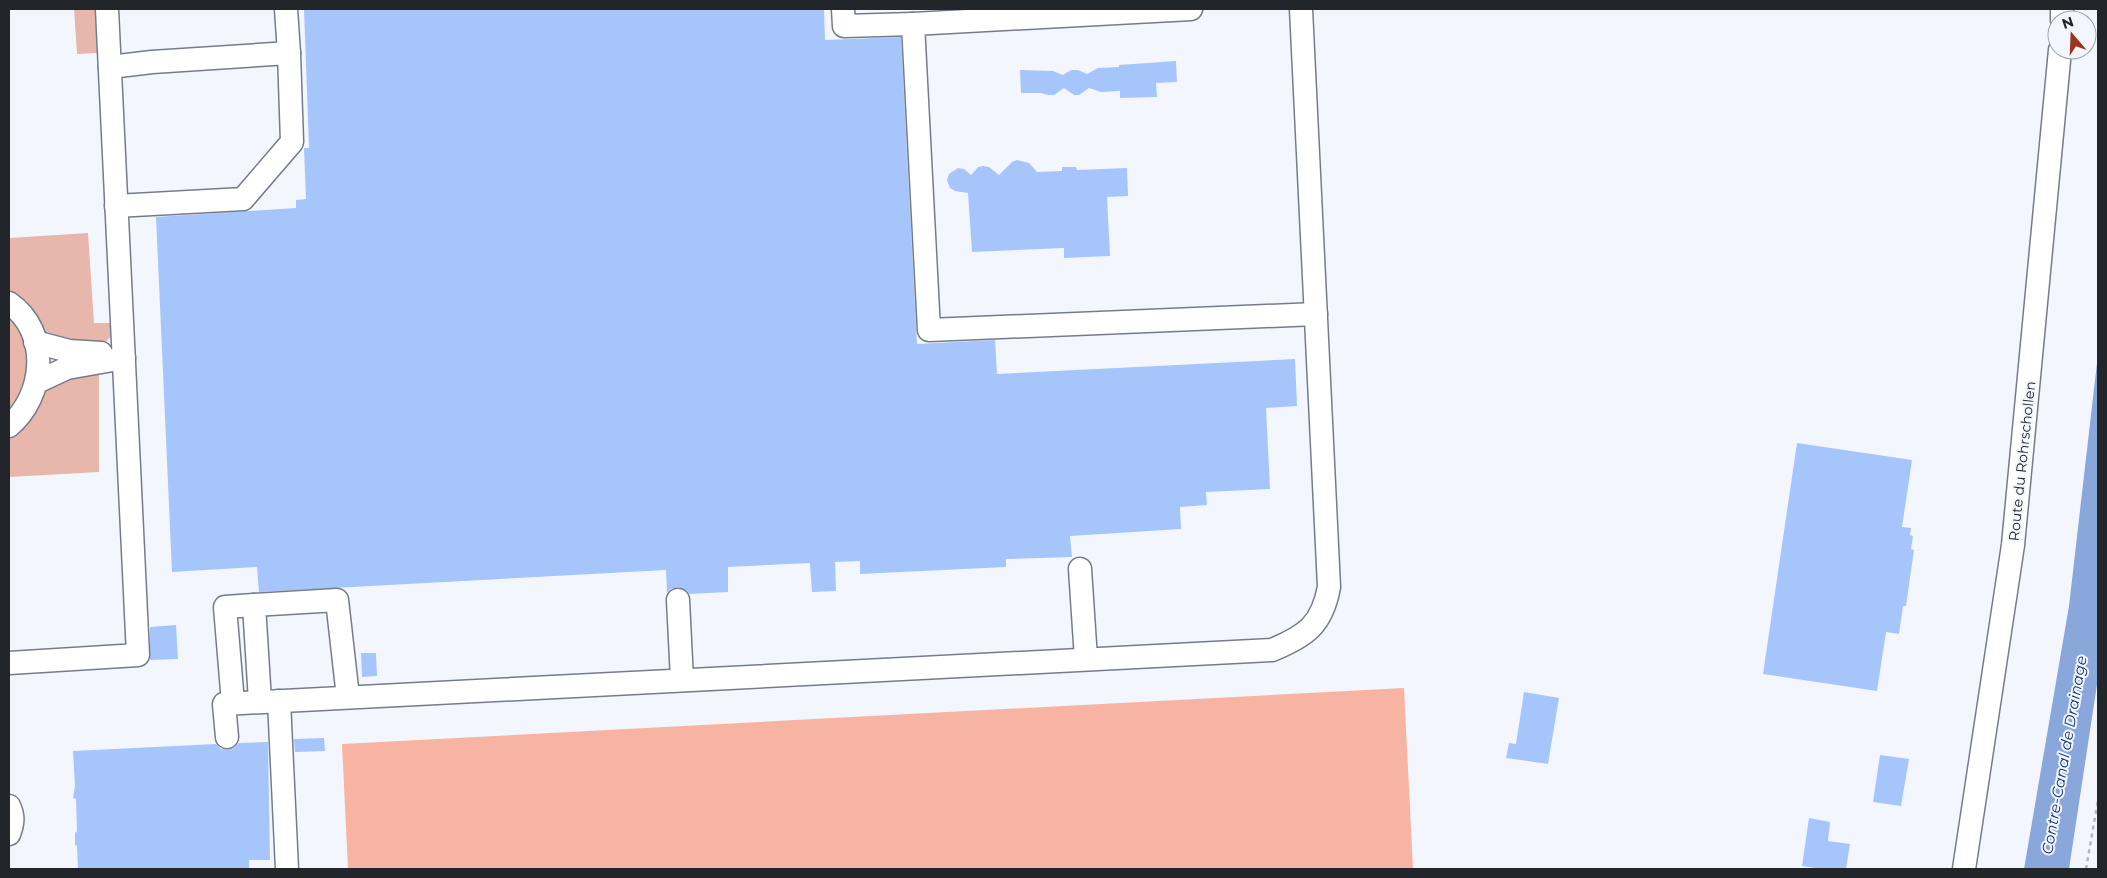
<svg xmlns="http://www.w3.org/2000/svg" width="2107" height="878" viewBox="0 0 2107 878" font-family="Montserrat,sans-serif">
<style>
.green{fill:#e8b7ab}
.forest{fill:#f8b4a3}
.water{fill:#89a7db}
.building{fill:#a6c5fb}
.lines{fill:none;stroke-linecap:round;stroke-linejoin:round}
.minor-casing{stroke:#757c89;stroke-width:25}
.path{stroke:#b3b7bd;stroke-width:2.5;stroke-dasharray:4 4;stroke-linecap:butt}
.minor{stroke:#fff;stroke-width:22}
.labels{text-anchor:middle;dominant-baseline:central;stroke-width:4;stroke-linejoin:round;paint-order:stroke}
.street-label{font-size:14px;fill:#22252a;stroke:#f3f7fd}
.water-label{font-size:15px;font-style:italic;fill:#11326f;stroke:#f3f7fd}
</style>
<rect width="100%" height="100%" fill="#f3f7fd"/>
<!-- green -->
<g class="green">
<polygon points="74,9 95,9 97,53 77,54"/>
<polygon points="88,233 94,323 115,323 113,334 106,342 98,346 61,343 42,332 9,293 9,238"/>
<polygon points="9,316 15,322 25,339 29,379 9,415"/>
<polygon points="99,370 99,472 9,477 9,435 45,386"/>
</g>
<!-- forest -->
<polygon class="forest" points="1404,688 1413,869 348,869 342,744"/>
<!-- water -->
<polygon class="water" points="2098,354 2098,678 2069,869 2024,869 2069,606"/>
<!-- building -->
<g class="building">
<polygon points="304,9 824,9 825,40 901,37 917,344 995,340 997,374 1295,359 1297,406 1266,408 1270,489 1206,492 1207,505 1180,507 1181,529 1070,536 1072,557 1006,559 1006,567 860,574 860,561 835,562 836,591 812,592 810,563 728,567 728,592 690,594 684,589 678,587 671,589 667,593 666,570 259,592 257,567 172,572 156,217 296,208 296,200 306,199 304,148 309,148"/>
<polygon points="1176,61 1177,82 1156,83 1157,97 1120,98 1120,91 1101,92 1089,88 1079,95 1074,95 1064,88 1054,95 1048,95 1041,93 1021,93 1020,70 1053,71 1063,75 1071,70 1078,70 1087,74 1098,68 1119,67 1119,65"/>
<polygon points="1017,160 1029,163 1037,172 1062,171 1062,167 1076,167 1077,170 1127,168 1128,196 1107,197 1110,256 1064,258 1064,248 972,252 968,193 955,191 950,188 947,180 949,174 958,168 964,169 971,175 978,167 983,166 989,167 999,175 1012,162"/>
<polygon points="1797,443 1912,460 1902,527 1911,528 1910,535 1913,536 1911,549 1914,550 1906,606 1903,606 1899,634 1886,632 1877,691 1763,674"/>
<polygon points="176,625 178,659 150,660 150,627"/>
<polygon points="361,653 376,653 377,676 362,677"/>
<polygon points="1524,692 1559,698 1548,764 1506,758 1509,743 1516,744"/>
<polygon points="324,738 325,751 295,752 294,739"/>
<polygon points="268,742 270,860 249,860 249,869 78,869 77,846 75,845 75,833 77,831 76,799 73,798 75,786 73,751 216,744 221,749 228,750 234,748 239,743"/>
<polygon points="1880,755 1909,759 1901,806 1873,802"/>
<polygon points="1809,818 1830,822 1828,841 1850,844 1846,869 1822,869 1802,866"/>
</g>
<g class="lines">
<!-- minor casing -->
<g class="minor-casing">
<g id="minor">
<polyline points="843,9 844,26 913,24"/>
<polyline points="1191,9 913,24 929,330 1316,314"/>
<polyline points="2062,20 2062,9"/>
<polyline points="110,67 152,62 289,53 286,9"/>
<polyline points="116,206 243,199 292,142 289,53"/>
<path d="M9,303C51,332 45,396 9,426"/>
<polyline points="35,342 69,351 101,353"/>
<polyline points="37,382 67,368 124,358"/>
<polyline points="1080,569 1086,659"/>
<polyline points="678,600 682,680"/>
<polyline points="9,663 138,655 107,9"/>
<polyline points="260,701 254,605 337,600 348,697"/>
<polyline points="279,701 287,869"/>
<polyline points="233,703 225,607 254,605"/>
<path d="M227,737L224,704L1272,650C1306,636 1322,625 1329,587L1301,9"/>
<path d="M9,806C14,816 13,824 9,834"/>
<polyline points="1964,869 2013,545 2060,50"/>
</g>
</g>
<!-- path -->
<polyline class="path" points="2086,869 2098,800"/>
<!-- minor -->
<use href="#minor" class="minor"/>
</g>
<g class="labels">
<!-- street labels -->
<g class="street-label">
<text transform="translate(2022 461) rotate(-84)">Route du Rohrschollen</text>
</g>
<!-- water labels -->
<g class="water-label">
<text transform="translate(2064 755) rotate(-80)">Contre-Canal de Drainage</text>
</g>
</g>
<!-- border -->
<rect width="2107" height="878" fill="none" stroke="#22252a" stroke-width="20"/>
<!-- north arrow -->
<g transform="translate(2072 35) rotate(341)"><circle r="24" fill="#f3f7fd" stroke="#9fa3a9"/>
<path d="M0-4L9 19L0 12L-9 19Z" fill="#9c341b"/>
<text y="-8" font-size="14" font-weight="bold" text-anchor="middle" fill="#22252a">N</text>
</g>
</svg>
